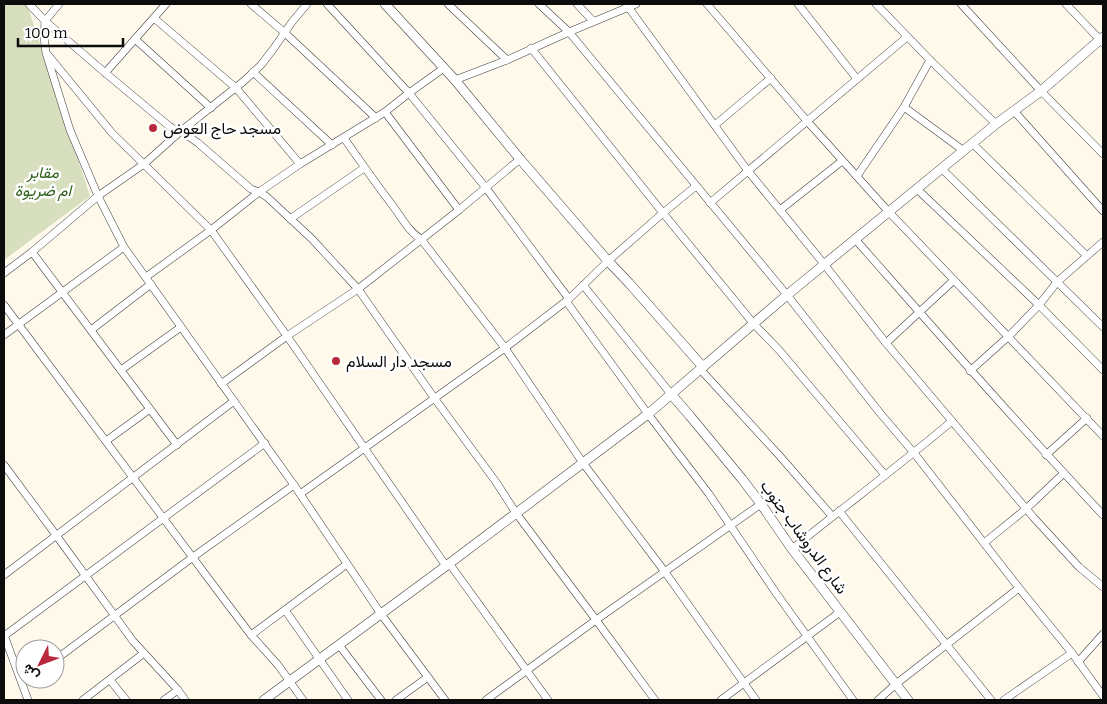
<svg xmlns="http://www.w3.org/2000/svg" width="1107" height="704" viewBox="0 0 1107 704" font-family="Bitter,Vazirmatn,serif">
<style>
.cemetery{fill:#d7dfbe}
.lines{fill:none;stroke-linecap:round;stroke-linejoin:round}
.minor-casing{stroke:#3f3f3f;stroke-width:8}
.tertiary-casing{stroke:#3f3f3f;stroke-width:10}
.minor{stroke:#fff;stroke-width:7}
.tertiary{stroke:#fff;stroke-width:9}
.poi-dot{fill:#b9283c;stroke:#fff;stroke-width:2}
.labels{text-anchor:middle;dominant-baseline:central;stroke-width:5;stroke-linejoin:round;paint-order:stroke}
.poi-label{font-size:16px;fill:#0c0c0c;stroke:#fff;text-anchor:start}
.park-label{font-size:16px;font-style:italic;fill:#32621e;stroke:#fff}
.street-label{font-size:16px;fill:#0c0c0c;stroke:#fff}
</style>
<rect width="100%" height="100%" fill="#fff9ec"/>
<!-- cemetery -->
<polygon class="cemetery" points="4,4 27,4 90,196 4,260"/>
<g class="lines">
<!-- minor casing -->
<g class="minor-casing">
<g id="minor">
<polyline points="29,4 45,21 103,71 169,126 177,131 181,131 198,143 251,189 259,192 267,197 312,239 358,289 435,399 496,482 516,513 596,620 655,700"/>
<polyline points="59,4 45,21 44,37 46,53 70,130 98,196 124,247 294,485 381,614 445,700"/>
<polyline points="251,4 285,33 376,118"/>
<polyline points="327,4 409,93 486,188 569,299"/>
<polyline points="448,4 507,60"/>
<polyline points="539,4 569,32 787,295 880,413 914,453 1019,588 1072,653 1103,696"/>
<polyline points="577,4 593,21"/>
<polyline points="626,4 748,171 824,264 886,343 1034,518 1079,567 1103,587"/>
<polyline points="707,4 807,121 888,211 1103,436"/>
<polyline points="798,4 857,79"/>
<polyline points="876,4 930,60 996,124"/>
<polyline points="961,4 1041,91 1103,154"/>
<polyline points="1066,4 1103,43"/>
<polyline points="154,18 236,88 300,164"/>
<polyline points="135,39 211,108"/>
<polyline points="531,48 663,213 753,323 779,350 885,475"/>
<polyline points="48,55 112,133 211,230 287,336 446,566"/>
<polyline points="253,72 332,145"/>
<polyline points="105,73 166,4"/>
<polyline points="455,80 507,60 569,32 636,4"/>
<polyline points="904,107 964,151"/>
<polyline points="1014,111 1103,211"/>
<polyline points="385,112 459,210"/>
<polyline points="715,125 771,78"/>
<path d="M344,138C360,161 376,184 393,206C401,217 409,232 421,239L505,348L583,463L665,572L756,700"/>
<polyline points="973,144 1087,256"/>
<polyline points="942,169 1103,327"/>
<polyline points="857,176 904,107 930,60"/>
<polyline points="917,189 1039,305 1103,370"/>
<polyline points="710,203 907,37"/>
<polyline points="780,210 842,161"/>
<polyline points="290,219 364,168"/>
<path d="M855,239C937,332 1018,425 1103,515"/>
<polyline points="32,252 177,445"/>
<polyline points="4,273 32,252 98,196 144,164 181,131 244,81 261,65 274,48 292,22 307,4"/>
<polyline points="146,277 211,230 259,192 300,164 385,112 409,93 444,68"/>
<polyline points="583,285 671,394"/>
<polyline points="566,301 648,414 709,494 776,593 853,700"/>
<polyline points="4,305 223,598 251,635 278,665 303,700"/>
<polyline points="91,330 151,284"/>
<polyline points="4,335 124,247"/>
<polyline points="886,343 954,280"/>
<polyline points="700,369 778,454 832,516"/>
<polyline points="121,370 181,327"/>
<polyline points="970,371 1009,336 1039,305 1057,282 1103,242"/>
<polyline points="221,384 287,336 358,289 459,210 520,159"/>
<polyline points="106,441 150,409"/>
<polyline points="1046,455 1087,418"/>
<polyline points="4,465 56,535 133,641 178,690 185,700"/>
<polyline points="300,494 505,348 569,299 608,261 663,213 696,186"/>
<polyline points="839,511 991,700"/>
<polyline points="984,543 1026,509 1064,473"/>
<path d="M792,549C845,506 900,465 952,421"/>
<polyline points="449,563 548,700"/>
<polyline points="4,575 234,401"/>
<polyline points="285,610 348,700"/>
<polyline points="4,635 28,700"/>
<polyline points="251,635 347,564"/>
<polyline points="4,636 265,443"/>
<polyline points="339,645 381,700"/>
<polyline points="55,660 193,557 294,485"/>
<polyline points="1078,662 1103,634"/>
<polyline points="110,680 126,700"/>
<polyline points="83,700 144,653"/>
<polyline points="164,700 178,690"/>
<polyline points="396,700 428,677"/>
<polyline points="486,700 596,620 761,504"/>
<polyline points="721,700 840,612"/>
<polyline points="878,700 896,684 1019,588"/>
<polyline points="1004,700 1072,653"/>
</g>
</g>
<!-- tertiary casing -->
<g class="tertiary-casing">
<g id="tertiary">
<polyline points="385,4 455,80 520,159 608,261 629,283 703,367"/>
<polyline points="671,394 690,416 742,479 761,504 792,549 908,700"/>
<polyline points="264,700 446,566 648,414 787,295 996,124 1041,91 1103,37"/>
</g>
</g>
<!-- minor -->
<use href="#minor" class="minor"/>
<!-- tertiary -->
<use href="#tertiary" class="tertiary"/>
</g>
<!-- markers -->
<g class="poi-dot">
<circle cx="153" cy="128" r="5"/>
<circle cx="336" cy="361" r="5"/>
</g>
<g class="labels">
<!-- poi labels -->
<g class="poi-label">
<text x="163" y="128">مسجد حاج العوض</text>
<text x="346" y="361">مسجد دار السلام</text>
</g>
<!-- park labels -->
<g class="park-label">
<text x="43" y="172">مقابر<tspan x="43" dy="18">ام ضريوة</tspan></text>
</g>
<!-- street labels -->
<g class="street-label">
<text transform="translate(804 537) rotate(54)">شارع الدروشاب جنوب</text>
</g>
</g>
<!-- border -->
<rect width="1107" height="704" fill="none" stroke="#0c0c0c" stroke-width="10"/>
<!-- north arrow -->
<g transform="translate(40 664) rotate(228)"><circle r="24" fill="#ffffff" stroke="#9e9e9e"/>
<path d="M0-4L9 19L0 12L-9 19Z" fill="#b9283c"/>
<text y="-8" font-size="14" font-weight="bold" text-anchor="middle" fill="#0c0c0c">ش</text>
</g>
<!-- scale -->
<path d="M18 38v8h105v-8" fill="none" stroke="#0c0c0c" stroke-width="2.5"/>
<text x="25" y="38" font-size="15" fill="#0c0c0c" stroke="#ffffff" stroke-width="4" paint-order="stroke">100 m</text>
</svg>
